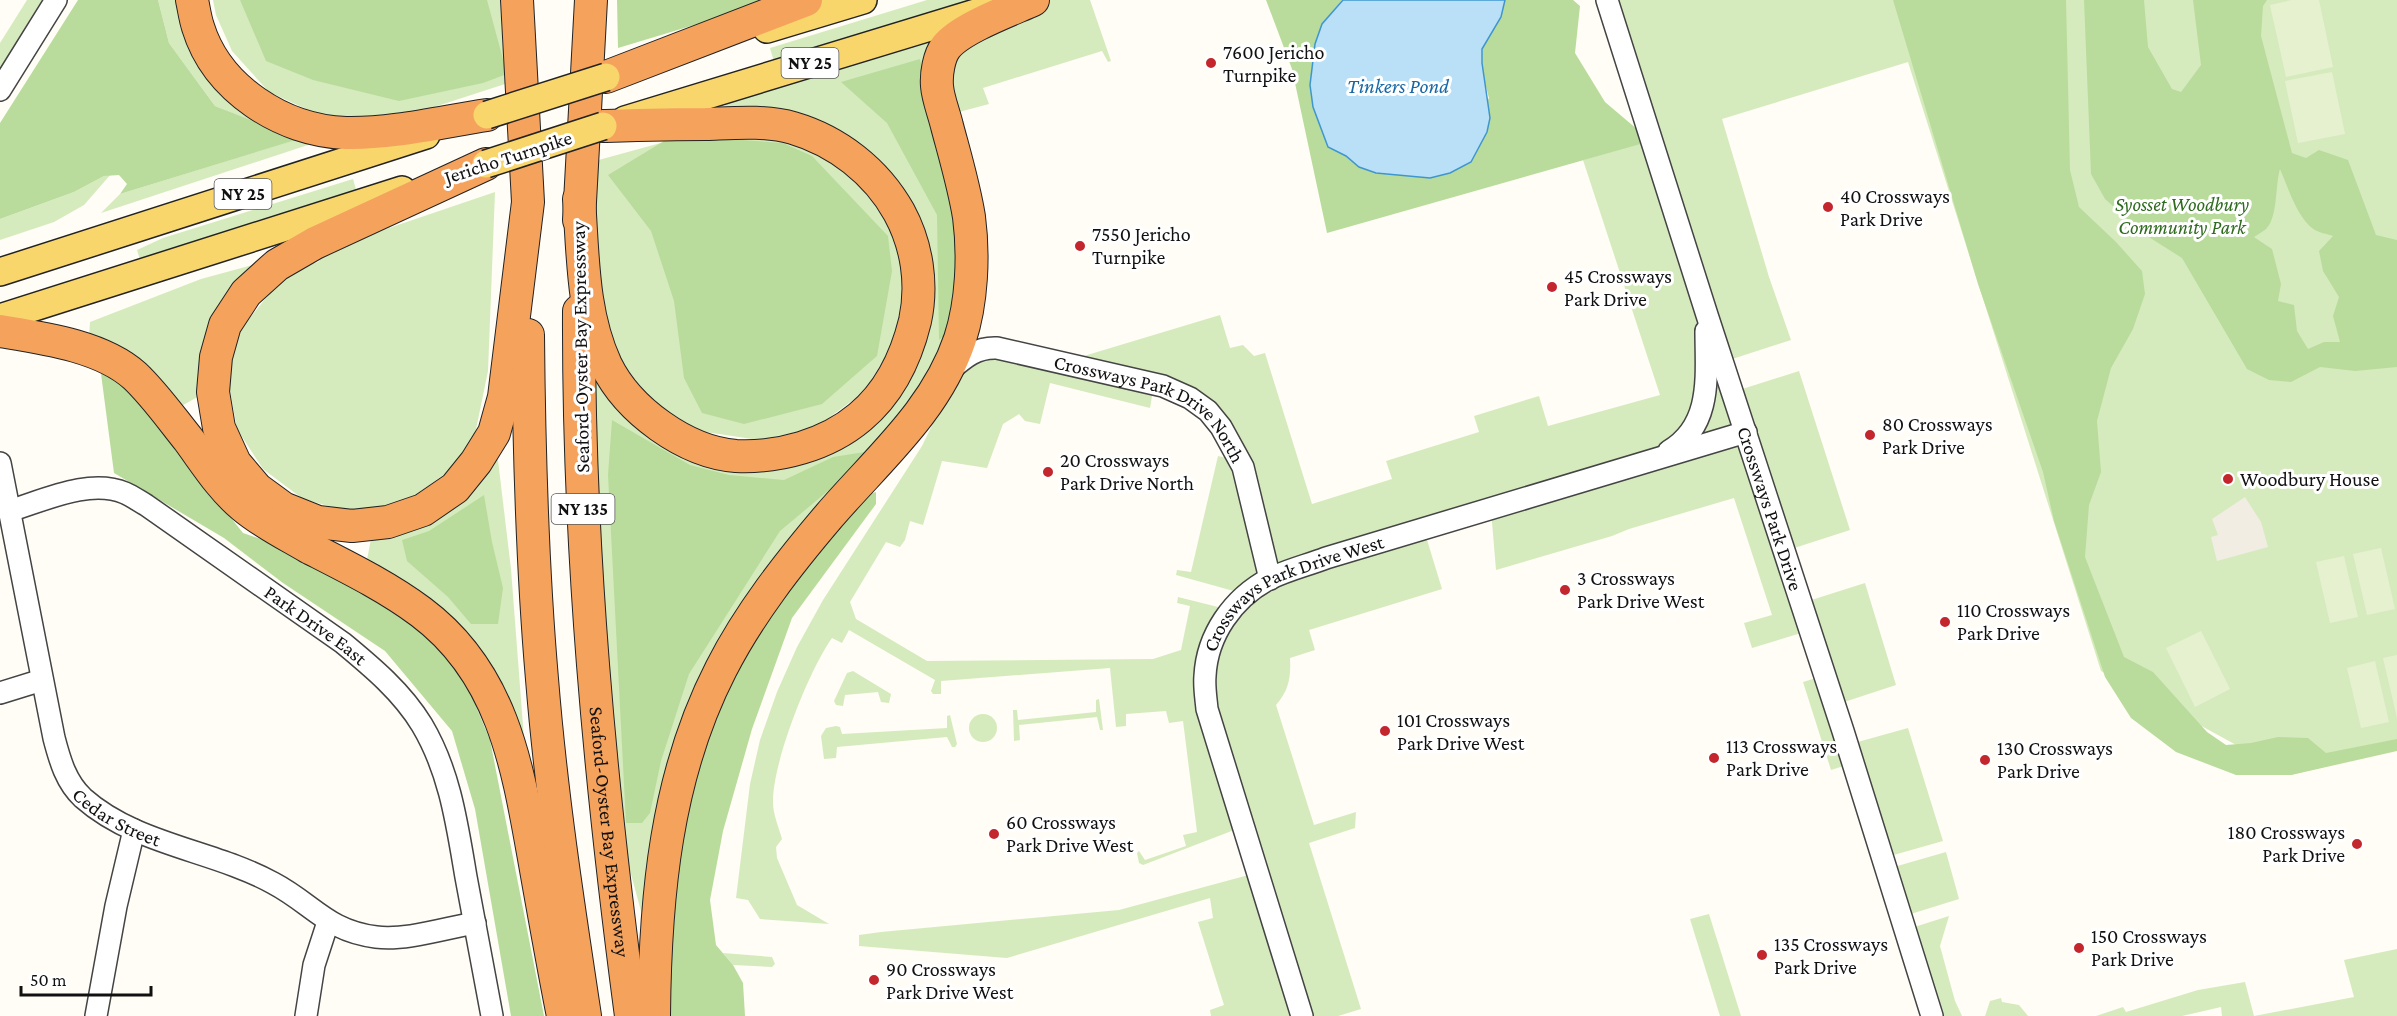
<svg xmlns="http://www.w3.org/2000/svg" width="2397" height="1016" viewBox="0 0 2397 1016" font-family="'Crimson Pro',serif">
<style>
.green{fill:#d5ebbd;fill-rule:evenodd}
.forest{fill:#b9dc9c;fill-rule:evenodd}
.pitch{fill:#e6f2cf}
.plaza{fill:#f1ede2}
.water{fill:#b9e0f7;stroke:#3f96cf;stroke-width:1.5}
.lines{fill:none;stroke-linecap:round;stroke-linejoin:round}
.minor-casing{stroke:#444;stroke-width:24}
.major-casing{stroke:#222;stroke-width:30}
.highway-casing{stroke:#222;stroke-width:34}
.minor{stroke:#fff;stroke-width:21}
.major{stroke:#f9d66b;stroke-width:27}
.highway{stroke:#f5a25d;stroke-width:32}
.major-bridge-casing{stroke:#222;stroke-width:30;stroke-linecap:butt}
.major-bridge{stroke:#f9d66b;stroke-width:27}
.poi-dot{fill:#c4262e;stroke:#fff;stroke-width:2}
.labels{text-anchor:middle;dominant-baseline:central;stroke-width:6;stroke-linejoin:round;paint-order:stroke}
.shield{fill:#fff;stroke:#585858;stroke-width:1.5}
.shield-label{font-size:18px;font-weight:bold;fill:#111}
.poi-label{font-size:20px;fill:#111;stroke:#fff;text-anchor:start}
.street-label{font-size:20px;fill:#111;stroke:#fff}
.park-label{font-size:20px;font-style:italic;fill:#2f6b1f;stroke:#fff}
.water-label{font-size:21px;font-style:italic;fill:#1768a6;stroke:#fff}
</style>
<rect width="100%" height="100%" fill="#fffdf5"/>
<!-- green -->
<g class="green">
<polygon points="27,0 56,0 0,90 0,43"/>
<polygon points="158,0 185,0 192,39 320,141 101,213 120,194 298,139 215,106 169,43"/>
<polygon points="213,0 500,0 505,84 394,120 328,119 269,92 232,51 216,15"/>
<polygon points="927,0 981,0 774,62 770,48"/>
<polygon points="1033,0 1090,0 1111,61 1108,62 1102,51 983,88 989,104 944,116 939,66"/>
<path d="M1614,0H2397V749L2291,775L2101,671L1908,62L1722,119L1769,277L1791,340L1723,362L1733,392L1799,371L1850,530L1785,551L1802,603L1865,583L1896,685L1835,705L1847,745L1908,728L1943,841L1883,858L1853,763L1831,770L1803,682L1826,675L1811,630L1752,648L1744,623L1772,615L1734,498L1629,529L1612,536L1496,570L1491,510L1424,530L1442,589L1309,630L1315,650L1290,658C1291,677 1289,690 1276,705L1314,825L1356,812L1355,828L1309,843L1361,1009L1338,1016H1211L1210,1010L1224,1005L1198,922L1213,918L1210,898L1007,958L859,946V935L881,932L1119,910L1256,873L1242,827L1143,865L1139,863L1137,853L1139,851L1145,860L1186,846L1183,835L1197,832L1183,721L1169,723L1166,711L1126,714V726L1116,727L1110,668L941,681V694H933L931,691L935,680L849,630L842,643L832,638C809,670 772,763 773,803C773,814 779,828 782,839L776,847L777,858L797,905L829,924L760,919L748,900L736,898L750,784L760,740L777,692L797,647L823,600L922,446L940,409L960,337L1064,362L1220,315L1230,348L1243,345L1254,356L1265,353L1312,504L1392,479L1386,461L1479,432L1474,416L1539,396L1548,426L1660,395L1583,160L1655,139ZM1050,383L1150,408L1154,384L1221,427L1240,461L1218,456L1191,572L1177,570L1176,575L1248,595L1230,610L1178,597L1177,603L1190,606L1181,650L1153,659L927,661L856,619L850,602L886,542L900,547L905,540L910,521L923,525L942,461L987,468L1003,424L1019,414L1025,421L1040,424Z"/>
<polygon points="948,31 949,348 651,852 642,915 620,833 595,526 591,359 607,391 772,468 919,359 899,186 726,112 724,102"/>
<polygon points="754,132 821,150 862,181 891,223 905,284 896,339 864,392 815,428 759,440 699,431 646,397 614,348 597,277 595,161 697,133"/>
<polygon points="111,174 84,205 54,222 0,240 0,219 74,192 104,176"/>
<polygon points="353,179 357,193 140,260 137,250 163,238"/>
<polygon points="495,192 488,371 474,439 450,470 403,504 354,513 303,499 263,469 237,429 227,374 237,334 278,283 298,268 318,262 333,247"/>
<polygon points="260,263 203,394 176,409 89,339 90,322 201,279"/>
<polygon points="497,452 511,569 525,752 500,690 366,565 371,539"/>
<polygon points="853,671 891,694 889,703 881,702 878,692 845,695 843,706 836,705 834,701 847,673"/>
<polygon points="1099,699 1103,730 1100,730 1097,717 1019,725 1020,740 1014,741 1013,710 1017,710 1018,720 1096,712 1096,700"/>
<circle cx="983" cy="728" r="14"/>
<polygon points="950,715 957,744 955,747 952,747 947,737 837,747 836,758 824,759 821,736 826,728 836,726 840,727 842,734 947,728 947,716"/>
<polygon points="1946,852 1959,899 1901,917 1887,869"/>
<polygon points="1709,914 1741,1016 1720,1016 1690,919"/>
<polygon points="1949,916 1940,946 1955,1001 1962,1016 1933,1016 1905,930"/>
<polygon points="2397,949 2397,1016 2254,1016 2354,997 2344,960"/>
<polygon points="723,953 772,957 775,964 772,967 733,965"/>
<polygon points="2245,982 2254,1016 2222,1016 2221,1007 2182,1016 2096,1016 2123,1007 2126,1012 2198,990"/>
<polygon points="2001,998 2002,1002 2019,1005 2028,1016 1985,1016 1990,1001"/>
</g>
<!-- forest -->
<g class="forest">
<polygon points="78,0 158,0 169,43 215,106 299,139 120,194 127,184 119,175 104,176 74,192 0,219 0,123"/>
<polygon points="240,0 487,0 507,74 483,83 399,101 313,80 266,61"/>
<polygon points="617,0 762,0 757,6 618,48"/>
<path d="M1266,0H1342L1322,24L1313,107L1328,147L1346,156L1359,167L1376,173L1430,178L1489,98C1485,83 1478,61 1483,47C1490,29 1500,20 1505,0H1573L1580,6L1575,53L1605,102L1651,141L1327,233L1292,69Z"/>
<polygon points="1893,0 2066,0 2070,170 2079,207 2116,242 2142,271 2145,294 2133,329 2111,368 2097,421 2101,472 2089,505 2085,557 2124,657 2153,672 2207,732 2226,745 2251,743 2278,737 2308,738 2326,753 2397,739 2397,751 2291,775 2236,775 2176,752 2131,718 2105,677 2054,521 2043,472 1978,284"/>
<path d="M2084,0H2144L2148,47L2172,89L2181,92L2201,65L2193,0H2267L2263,6L2261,36L2292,153L2306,158L2319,150L2348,160L2376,235L2397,240V367L2355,371L2320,367L2291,382L2269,380L2247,369L2182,258L2144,234L2105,199L2091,174ZM2280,169C2288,187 2297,218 2315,230C2320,233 2328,234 2333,236L2319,251L2323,271L2339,297L2333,316L2340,342H2324L2308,349L2297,331L2294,305L2278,301L2281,284L2272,249L2254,237C2258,234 2263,232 2266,229C2278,217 2275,186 2280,169Z"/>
<polygon points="920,59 960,243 951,330 939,340 937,215 887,123 841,82"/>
<polygon points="714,138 783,143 812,156 888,236 892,271 877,356 822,404 744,424 702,413 684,378 674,301 651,231 608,175 664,141"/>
<polygon points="100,366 130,391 243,533 295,551 367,592 440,647 470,692 490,740 544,1016 511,1016 475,809 452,731 385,651 283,583 224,538 114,473"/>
<polygon points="612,420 690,465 729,475 784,480 833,457 877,450 780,531 689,674 661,761 650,813 642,823 626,823 608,475"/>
<polygon points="876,492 876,504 792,618 752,729 723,831 710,900 716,945 733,965 743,983 745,1016 668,1016 656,936 721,669 863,496"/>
<polygon points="484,495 492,542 503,588 498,624 471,624 448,597 407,561 402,540 429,531"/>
</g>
<!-- pitch -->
<g class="pitch">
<polygon points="2292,0 2319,0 2333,67 2286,77 2270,5"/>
<polygon points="2332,72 2345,134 2298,143 2285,81"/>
<polygon points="2381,548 2395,609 2367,615 2353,554"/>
<polygon points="2344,556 2358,617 2330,623 2316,562"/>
<polygon points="2201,631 2230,689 2195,707 2166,648"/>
<polygon points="2397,655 2397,718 2383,658"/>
<polygon points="2375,661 2389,722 2361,728 2347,668"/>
</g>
<!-- plaza -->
<polygon class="plaza" points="2245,497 2261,522 2268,547 2217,561 2211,537 2218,535 2212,519"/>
<!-- water -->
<polygon class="water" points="1343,0 1505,0 1501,17 1482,49 1482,63 1490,118 1487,132 1471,162 1450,173 1430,178 1376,173 1359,167 1346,156 1328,147 1313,107 1310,85 1315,44 1322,24"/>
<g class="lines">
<!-- minor casing -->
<g class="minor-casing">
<g id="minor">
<path id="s1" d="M1607,0L1707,315L1843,731L1932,1016"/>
<polyline points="0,90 56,0"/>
<path id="s2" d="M949,371C964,358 976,347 997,348L1163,386L1190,398L1208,411L1221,427L1243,467L1270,579"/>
<path d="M1669,451C1713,425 1706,375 1706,331"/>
<path id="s3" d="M0,463L54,738C60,761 66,782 83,798C136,845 213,850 273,883C313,904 327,931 376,937C405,941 446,928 475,923"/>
<path id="s4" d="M9,511C43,501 89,478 125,493C132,496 139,501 146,505L343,643C372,667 402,692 422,725C450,772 457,824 466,877C475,923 483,970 492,1016"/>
<polyline points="0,693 42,680"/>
<polyline points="96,1016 116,906 134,830"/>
<polyline points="306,1016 314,965 328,922"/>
<path id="s5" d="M1302,1016L1207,709C1206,698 1204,687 1205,676C1207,635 1233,598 1269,579C1287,570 1308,565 1326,558L1746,432"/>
</g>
</g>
<!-- major casing -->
<g class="major-casing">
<g id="major">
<polyline points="767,29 863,0"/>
<polyline points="625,120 992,8"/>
<polyline points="0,272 426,135"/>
<polyline points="0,318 402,190"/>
</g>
</g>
<!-- highway casing -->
<g class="highway-casing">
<g id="highway">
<path d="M192,0C194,9 195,18 198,27C217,89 283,131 346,133C392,134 441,122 487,115"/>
<polyline points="606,77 806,0"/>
<polyline points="486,164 315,243 277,265 246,293 225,325 216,357 213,392 219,428 235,463 257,489 283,508 318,522 352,526 388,522 423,510 455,488 476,462 494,433 504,397 528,202 517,0"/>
<path d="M579,199C583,254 582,314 606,365C628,410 685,452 736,456C779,458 827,445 860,417C890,392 906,358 915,321C923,284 917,245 899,212C876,171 837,141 793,128C765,120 734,123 706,124C672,124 638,125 603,126"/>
<polyline points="579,220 591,0"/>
<path id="s6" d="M579,311C578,548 600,782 631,1016"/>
<path d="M0,331C43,338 102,346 135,376C155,395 171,418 188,439C205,462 221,488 243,506C263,523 286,534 308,547C347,567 386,586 421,612C504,674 518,769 535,864C544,915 553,966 563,1016"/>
<path d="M528,335C529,449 532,564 542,679C551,792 568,904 585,1016"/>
<path d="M654,1016C655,897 666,776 721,669C749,614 789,563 829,516C877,460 936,411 960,339C972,302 974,255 969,217C964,186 955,156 947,126C944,113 938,99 937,86C936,74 939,56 946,47C961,28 1011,10 1033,0"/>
</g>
</g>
<!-- minor -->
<use href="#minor" class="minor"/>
<!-- major -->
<use href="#major" class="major"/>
<!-- highway -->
<use href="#highway" class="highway"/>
<!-- major-bridge casing -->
<g class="major-bridge-casing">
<g id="major-bridge">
<polyline points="487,115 606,77"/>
<polyline points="486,164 603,126"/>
</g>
</g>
<!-- major-bridge -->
<use href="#major-bridge" class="major-bridge"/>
</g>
<!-- markers -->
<g class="poi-dot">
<circle cx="1211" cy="63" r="6"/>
<circle cx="1828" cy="207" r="6"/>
<circle cx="1080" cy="246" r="6"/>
<circle cx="1552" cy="287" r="6"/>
<circle cx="1870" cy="435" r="6"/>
<circle cx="1048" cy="472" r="6"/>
<circle cx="2228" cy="479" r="6"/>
<circle cx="1565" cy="590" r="6"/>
<circle cx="1945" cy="622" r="6"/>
<circle cx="1385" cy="731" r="6"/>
<circle cx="1714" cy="758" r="6"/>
<circle cx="1985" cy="760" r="6"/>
<circle cx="994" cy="834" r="6"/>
<circle cx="2357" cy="844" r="6"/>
<circle cx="2079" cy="948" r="6"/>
<circle cx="1762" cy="955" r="6"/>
<circle cx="874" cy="980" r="6"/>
</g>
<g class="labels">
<!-- shield labels -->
<g class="shield">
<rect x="781.5" y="48" width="57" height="30" rx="4.5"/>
<rect x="214.5" y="179" width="57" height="30" rx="4.5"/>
<rect x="551.5" y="494" width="63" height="30" rx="4.5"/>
</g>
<g class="shield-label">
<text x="810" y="63">NY 25</text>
<text x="243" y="194">NY 25</text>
<text x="583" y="509">NY 135</text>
</g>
<!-- poi labels -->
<g class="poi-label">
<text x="1223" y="52">7600 Jericho<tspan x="1223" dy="23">Turnpike</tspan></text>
<text x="1840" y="196">40 Crossways<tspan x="1840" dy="23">Park Drive</tspan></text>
<text x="1092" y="234">7550 Jericho<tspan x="1092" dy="23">Turnpike</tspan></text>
<text x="1564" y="276">45 Crossways<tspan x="1564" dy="23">Park Drive</tspan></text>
<text x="1882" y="424">80 Crossways<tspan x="1882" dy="23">Park Drive</tspan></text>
<text x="1060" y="460">20 Crossways<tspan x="1060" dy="23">Park Drive North</tspan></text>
<text x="2240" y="479">Woodbury House</text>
<text x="1577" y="578">3 Crossways<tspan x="1577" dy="23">Park Drive West</tspan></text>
<text x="1957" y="610">110 Crossways<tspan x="1957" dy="23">Park Drive</tspan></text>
<text x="1397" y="720">101 Crossways<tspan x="1397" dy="23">Park Drive West</tspan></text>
<text x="1726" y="746">113 Crossways<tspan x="1726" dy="23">Park Drive</tspan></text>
<text x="1997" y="748">130 Crossways<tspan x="1997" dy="23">Park Drive</tspan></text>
<text x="1006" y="822">60 Crossways<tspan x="1006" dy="23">Park Drive West</tspan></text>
<text x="2345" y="832" text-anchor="end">180 Crossways<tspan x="2345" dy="23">Park Drive</tspan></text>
<text x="2091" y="936">150 Crossways<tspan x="2091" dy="23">Park Drive</tspan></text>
<text x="1774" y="944">135 Crossways<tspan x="1774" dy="23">Park Drive</tspan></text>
<text x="886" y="969">90 Crossways<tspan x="886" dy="23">Park Drive West</tspan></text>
</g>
<!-- street labels -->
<g class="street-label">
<text transform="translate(508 157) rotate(-18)">Jericho Turnpike</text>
<text transform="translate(580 347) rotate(-91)">Seaford-Oyster Bay Expressway</text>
<text stroke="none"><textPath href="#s2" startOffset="225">Crossways Park Drive North</textPath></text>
<text stroke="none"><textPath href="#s1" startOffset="534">Crossways Park Drive</textPath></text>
<text stroke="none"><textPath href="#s5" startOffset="488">Crossways Park Drive West</textPath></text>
<text stroke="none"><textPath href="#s4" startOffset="352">Park Drive East</textPath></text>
<text stroke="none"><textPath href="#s3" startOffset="387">Cedar Street</textPath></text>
<text stroke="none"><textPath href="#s6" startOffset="522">Seaford-Oyster Bay Expressway</textPath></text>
</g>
<!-- park labels -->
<g class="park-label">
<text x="2182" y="204">Syosset Woodbury<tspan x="2182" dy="23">Community Park</tspan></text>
</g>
<!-- water labels -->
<g class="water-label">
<text x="1398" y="86">Tinkers Pond</text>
</g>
</g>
<!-- scale -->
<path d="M21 986v9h130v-9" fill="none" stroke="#111111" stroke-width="3"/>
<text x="30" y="986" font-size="18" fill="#111111" stroke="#ffffff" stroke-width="4.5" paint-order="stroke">50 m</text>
</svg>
